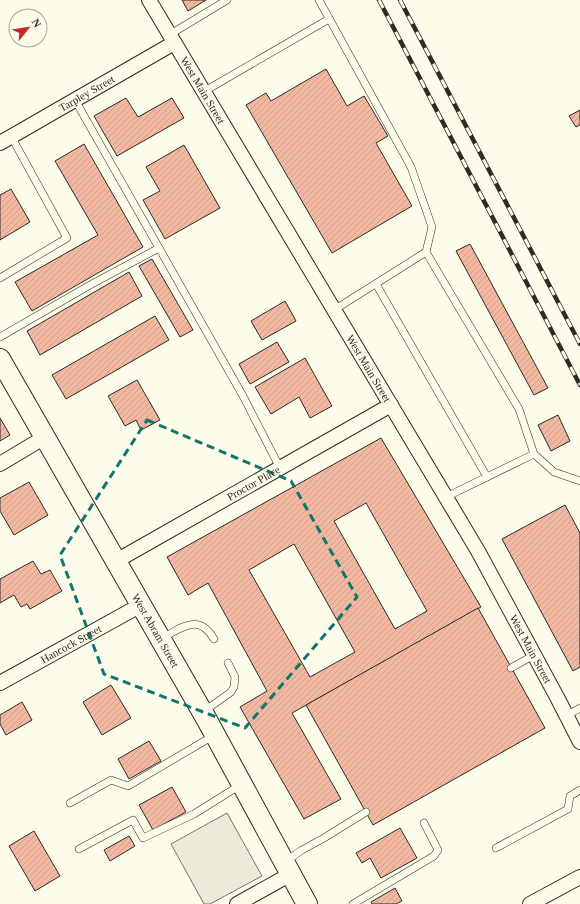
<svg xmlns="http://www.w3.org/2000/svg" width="580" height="904" viewBox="0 0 580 904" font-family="Georgia,serif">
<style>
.park{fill:#ecebdb;stroke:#74746e}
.building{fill:url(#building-hatch);stroke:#2b2b2b;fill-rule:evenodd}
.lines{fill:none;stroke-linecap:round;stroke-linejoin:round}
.service-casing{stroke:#2b2b2b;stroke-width:8}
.minor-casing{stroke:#2b2b2b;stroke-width:16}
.secondary-casing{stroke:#2b2b2b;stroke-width:22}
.service{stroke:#fdfbea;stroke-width:7}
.minor{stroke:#fdfbea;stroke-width:14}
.secondary{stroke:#fdfbea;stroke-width:20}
.rail-casing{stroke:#2b2b2b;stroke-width:4.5}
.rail{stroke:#fdfbea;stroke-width:3;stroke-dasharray:9;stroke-linecap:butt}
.marked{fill:none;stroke:#0f766e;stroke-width:3;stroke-dasharray:8 5;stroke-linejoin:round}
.labels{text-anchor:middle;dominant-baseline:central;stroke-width:3;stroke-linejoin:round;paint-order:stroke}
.street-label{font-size:11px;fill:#2b2b2b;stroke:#fdfbea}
</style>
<defs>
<pattern id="building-hatch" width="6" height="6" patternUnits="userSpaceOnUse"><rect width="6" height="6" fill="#f2b8a0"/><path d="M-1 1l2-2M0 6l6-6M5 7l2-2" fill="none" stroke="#d09e8a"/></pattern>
</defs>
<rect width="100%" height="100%" fill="#fdfbea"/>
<!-- park -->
<polygon class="park" points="227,813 262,876 210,904 204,904 171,844"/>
<!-- building -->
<g class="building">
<polygon points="182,0 206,0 188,11"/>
<polygon points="326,69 347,106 364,96 388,136 376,143 412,206 332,253 246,105 266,93 271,101"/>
<polygon points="126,98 138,117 172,98 184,118 117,156 94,116"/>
<polygon points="580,110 580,125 576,127 569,116"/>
<polygon points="84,144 143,247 32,311 15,282 98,235 55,161"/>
<polygon points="184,145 220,208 165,239 143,200 160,191 146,167"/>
<polygon points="11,189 30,222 0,240 0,195"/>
<polygon points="470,244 548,388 534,395 456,251"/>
<polygon points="152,259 193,330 180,337 139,266"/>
<polygon points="129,272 142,296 40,355 27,331"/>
<polygon points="285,301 296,321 262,340 251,321"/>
<polygon points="155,316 169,340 66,399 52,375"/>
<polygon points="277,342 289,362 250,384 239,364"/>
<polygon points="305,358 332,406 310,418 299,397 271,414 255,387"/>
<polygon points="137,380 160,420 141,430 136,420 125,426 108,396"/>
<polygon points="558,415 570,441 551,451 538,425"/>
<polygon points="0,418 10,435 0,441"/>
<path d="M381,438L481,607L292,713L341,799L304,819L240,707L267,691L208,583L188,595L167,557ZM366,503L427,611L395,629L334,521ZM294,544L355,652L310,677L249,570Z"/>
<polygon points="29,482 48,515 14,535 0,511 0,498"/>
<polygon points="565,505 580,533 580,667 573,671 502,539"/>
<polygon points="33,561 41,574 50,570 62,591 30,609 27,604 21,607 14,595 0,603 0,579"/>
<polygon points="478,608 545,728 373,825 306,705"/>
<polygon points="111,685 131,718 102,735 83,702"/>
<polygon points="22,702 32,720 6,735 0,724 0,715"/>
<polygon points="149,741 161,761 129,779 118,759"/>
<polygon points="172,787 186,812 153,830 139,805"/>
<polygon points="400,828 417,858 381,878 370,858 362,863 356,853"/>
<polygon points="34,831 60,876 35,891 9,846"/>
<polygon points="129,836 135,846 110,861 104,850"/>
<polygon points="395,888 402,901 396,904 372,904 371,902"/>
</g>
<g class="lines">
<!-- service casing -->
<g class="service-casing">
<g id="service">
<polyline points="319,0 411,167 432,227 426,252"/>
<polyline points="169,35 227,0"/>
<polyline points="203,92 329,19"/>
<polyline points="75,100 243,396 280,468"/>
<polyline points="0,278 67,238 11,136"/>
<polyline points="376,284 487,477"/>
<polyline points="334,310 426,252 519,409 534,454"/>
<polyline points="0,337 90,285 159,248"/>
<polyline points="446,497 534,454 554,472 580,481"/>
<path d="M162,638C183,627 199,613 214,639"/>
<polyline points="511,668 534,655"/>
<polyline points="203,712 231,692 234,687 235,677 228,663"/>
<polyline points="566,716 580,708"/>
<polyline points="70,803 111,780 128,786 213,736"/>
<polyline points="496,848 568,809 570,796 580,790"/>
<polyline points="79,849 133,820 143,838 194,814 242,784"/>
<polyline points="288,863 289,859 302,850 324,838 366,812"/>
<polyline points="353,904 434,856 438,850 424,823"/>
</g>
</g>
<!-- minor casing -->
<g class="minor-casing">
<g id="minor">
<path id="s1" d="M149,0L478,551L558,699L580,742"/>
<path id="s2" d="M0,143L174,43"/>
<polyline points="0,464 45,437"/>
<path id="s3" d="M116,561L391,405"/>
<path id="s4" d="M0,683L141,605"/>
<polyline points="237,904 291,874"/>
<polyline points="530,904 580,877"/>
</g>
</g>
<!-- secondary casing -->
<g class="secondary-casing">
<g id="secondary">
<path id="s5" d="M0,359L207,720L307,904"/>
</g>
</g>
<!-- service -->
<use href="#service" class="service"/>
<!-- minor -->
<use href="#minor" class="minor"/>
<!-- secondary -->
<use href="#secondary" class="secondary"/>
<!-- rail casing -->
<g class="rail-casing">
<g id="rail">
<polyline points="379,0 580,385"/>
<polyline points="400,0 580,344"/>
</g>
</g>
<!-- rail -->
<use href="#rail" class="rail"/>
</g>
<!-- marked area -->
<path class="marked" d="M147,420L291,481L357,597L245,728L104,674L60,555Z"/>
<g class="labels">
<!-- street labels -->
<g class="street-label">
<text stroke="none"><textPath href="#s1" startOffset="105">West Main Street</textPath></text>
<text stroke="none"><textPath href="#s2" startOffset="100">Tarpley Street</textPath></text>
<text stroke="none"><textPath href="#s1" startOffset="429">West Main Street</textPath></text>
<text stroke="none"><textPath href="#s3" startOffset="158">Proctor Place</textPath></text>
<text stroke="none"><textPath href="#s5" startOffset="313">West Abram Street</textPath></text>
<text stroke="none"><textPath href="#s4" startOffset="81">Hancock Street</textPath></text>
<text stroke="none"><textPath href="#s1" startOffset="753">West Main Street</textPath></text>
</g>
</g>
<!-- north arrow -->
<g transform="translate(28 28) rotate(60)"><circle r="19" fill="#fdfbea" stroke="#a9a89e"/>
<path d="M0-3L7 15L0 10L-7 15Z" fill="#c62828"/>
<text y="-6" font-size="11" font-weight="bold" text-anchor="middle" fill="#2b2b2b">N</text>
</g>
</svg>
